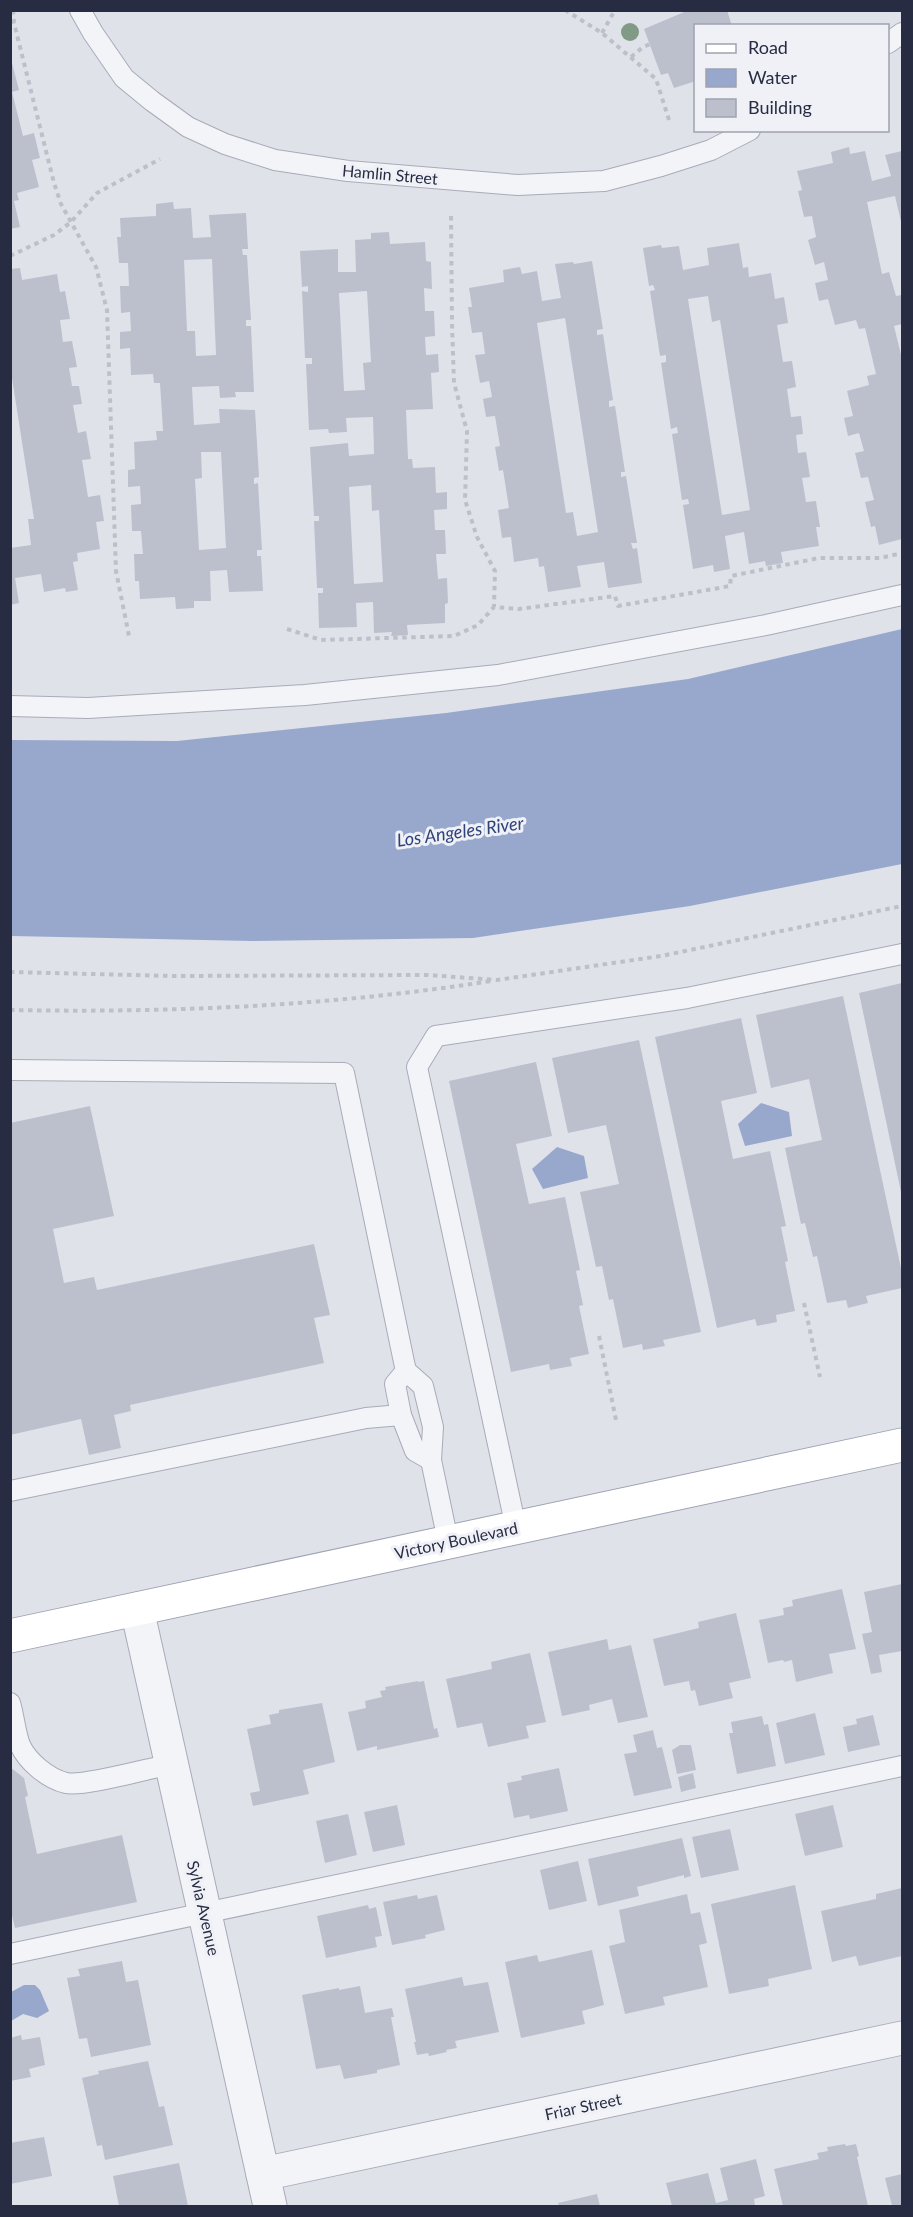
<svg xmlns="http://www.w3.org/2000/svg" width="913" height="2217" viewBox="0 0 913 2217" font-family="Lato,sans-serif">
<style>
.water{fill:#98a8cc}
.building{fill:#bcc0cd;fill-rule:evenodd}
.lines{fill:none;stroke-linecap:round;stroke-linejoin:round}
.service-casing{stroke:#a8abb8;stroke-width:22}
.minor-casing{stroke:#a8abb8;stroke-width:35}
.primary-casing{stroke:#9ea3b6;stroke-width:35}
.path{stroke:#bec0c9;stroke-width:4;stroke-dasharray:4.5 4.5;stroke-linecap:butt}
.service{stroke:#f3f4f8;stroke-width:20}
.minor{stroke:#f3f4f8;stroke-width:33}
.primary{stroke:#fff;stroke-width:33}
.tree{fill:#819a86}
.labels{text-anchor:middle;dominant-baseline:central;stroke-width:6;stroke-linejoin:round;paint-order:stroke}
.street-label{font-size:16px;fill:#272c42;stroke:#eff1f7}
.water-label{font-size:18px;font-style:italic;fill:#2f4279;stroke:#eff1f7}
</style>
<rect width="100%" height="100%" fill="#e0e2ea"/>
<!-- water -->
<g class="water">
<polygon points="902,629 902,864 690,906 473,938 251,941 11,936 11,740 177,741 446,713 688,679"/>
<polygon points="761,1103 789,1112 792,1136 745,1146 738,1124"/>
<polygon points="557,1147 584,1156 588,1178 543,1189 532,1169"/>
<polygon points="24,1985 35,1985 40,1990 49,2011 37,2018 23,2014 11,2021 11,1992"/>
</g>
<!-- building -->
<g class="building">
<polygon points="689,10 727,10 732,26 696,26 696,81 674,88 668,73 661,75 644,29"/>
<polygon points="12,63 19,90 12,92 23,136 34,133 40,158 32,160 39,187 17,193 19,200 14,201 20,227 10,229 10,64"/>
<polygon points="849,147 850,154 865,151 872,181 891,176 885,155 902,151 902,226 895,196 867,202 882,274 889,272 896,296 902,295 902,324 894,326 902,359 902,539 879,545 875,526 871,527 865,502 874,500 868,477 861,478 855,453 864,451 859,433 848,436 844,418 853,416 847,391 869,385 867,376 876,374 865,328 859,329 856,320 835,325 828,299 819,301 815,283 828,280 824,262 815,265 808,240 816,237 812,216 804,217 798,191 802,190 797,171 833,163 831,152"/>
<path d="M173,202L174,209L191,208L193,238L211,237L209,215L246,213L248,249H242L243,255H247L251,320H246V326H251L254,392H235L236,397L220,398L219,386L192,387L194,425L220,423L219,409L255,410L259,477L254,478V484L258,483L262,550H257V556H261L263,591L229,592L227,570L210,571L211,601H194V608L176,609L175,597L140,599L139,581H135L134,554H143L141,531H132L131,505L141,504L140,486L128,487V470L135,469L134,442L157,440L156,431H163L160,383H154L153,374L131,375L130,348L120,349V332L131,331L130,312L121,313L120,286H129L128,263H119L117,237H121L120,218L156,216V204ZM212,259L216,355L196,356L195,331H187L184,260ZM201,452H221L226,548L199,550L195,479L202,478Z"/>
<path d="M389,232L390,244L425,242L426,261L431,262L432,289L424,288L425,311H434L435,336L425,337L426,355L438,354L439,372L431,373L433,409L406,410L408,459H412L413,468L435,467L436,493L447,492V509L434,510L435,530H445L446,554H436L438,579L447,578L448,603L445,604V623L407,625L408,635L391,636L392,632L374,633L373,602L356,603L357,627L319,628L318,593H323V588H317L314,521H319V516H314L310,447L348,443L349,456L374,454L373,417L346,418L347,432L329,433L328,429L309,430L306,364H312V358H305L302,291L308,292V286L302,287L300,251L338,249V272H356L355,240L371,239V233ZM367,291L371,362L363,363L365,390L344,391L339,293ZM371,485L372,511L379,510L383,582L354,584L349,487Z"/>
<path d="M739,243L743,268L748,267L749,277L771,273L775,299L784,297L788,323L777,325L783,362L792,361L796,387L787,389L791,417L801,416L803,434L796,435L798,453L806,452L810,477L802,478L806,502L816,501L820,527H816L819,546L781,552L783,563L766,566L765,561L749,564L744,532L725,536L730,569L714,572L713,565L693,569L683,505L689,504L688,499L682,500L672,434L678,433L677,427L671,429L661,363L666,362V355L660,356L650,291L655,290L653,285L649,286L643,248L661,245L662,248L679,246L683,270L709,265L707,248ZM708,296L712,322L720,320L750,510L722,515L688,299Z"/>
<path d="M592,261L603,329L597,330V335L603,334L613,400L609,401V407L615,406L625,472H621V477L626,476L637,543H631L633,549L637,548L642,583L608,588L604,562L577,566L581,587L548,592L544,566L539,567L538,558L514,562L511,537L502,538L498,510L509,508L503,470L499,471L495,447L500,446L495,416L486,417L483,399L492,397L489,381L480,383L475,355L485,354L482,332L472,333L468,307H472L469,288L504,282L503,270L520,267L522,274L537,271L542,301L561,298L555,264L573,262L574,264ZM565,318L598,532L577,536L573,512L566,513L537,323Z"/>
<polygon points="20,268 22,280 57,274 60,292 65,291 70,319 60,320 63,342 72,341 77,367 69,368 72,386 79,386 82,404 73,405 78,433 86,431 91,459 82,460 88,497 100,495 104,521 96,522 100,549 77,553 78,561 73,562 78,590 66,592 65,588 44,592 41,574 15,578 19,603 10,605 10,548 31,545 28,519 34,519 10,365 10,269"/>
<polygon points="902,983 902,1192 901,1192 859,993"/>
<polygon points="843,996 902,1273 902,1288 866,1296 868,1303 848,1308 846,1300 827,1303 817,1256 813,1257 805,1223 801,1224 785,1148 822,1140 809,1079 771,1088 756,1015"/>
<polygon points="741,1018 757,1093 721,1101 733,1159 770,1151 786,1226 781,1227 788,1261 785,1262 795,1311 776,1315 777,1322 757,1326 755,1319 717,1328 655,1037"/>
<polygon points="639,1040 701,1332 663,1340 665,1346 643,1350 642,1344 623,1348 613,1299 609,1300 602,1266 596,1267 580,1192 619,1184 606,1125 568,1133 552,1058"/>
<polygon points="536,1062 552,1136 516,1144 529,1204 565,1197 580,1270 576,1271 583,1305 579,1306 589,1354 570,1358 572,1366 550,1370 549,1364 511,1372 449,1081"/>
<polygon points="90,1106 114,1216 53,1229 64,1283 94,1277 97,1290 314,1244 330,1315 314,1318 324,1363 130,1405 131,1411 114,1415 121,1448 89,1455 81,1419 10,1435 10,1123"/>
<polygon points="902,1584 902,1651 879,1655 882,1672 871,1674 862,1634 872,1632 864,1592"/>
<polygon points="842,1589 856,1649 829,1654 833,1673 796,1682 792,1660 784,1662 783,1660 768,1663 759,1620 784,1615 783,1608 793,1606 792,1600"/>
<polygon points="736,1613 751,1678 729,1683 733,1698 699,1706 695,1690 691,1691 689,1681 664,1686 653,1639 699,1628 698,1622"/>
<polygon points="607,1639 609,1650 631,1645 648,1717 618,1723 612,1699 589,1705 590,1710 562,1716 548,1652"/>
<polygon points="530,1653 546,1722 526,1726 529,1738 488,1747 482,1723 457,1728 446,1679 492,1669 491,1662"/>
<polygon points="418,1681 418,1682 424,1681 434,1729 437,1728 439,1737 377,1750 377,1746 357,1751 348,1712 366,1708 365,1701 382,1697 380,1691 386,1690 385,1687"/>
<polygon points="322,1703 335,1762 303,1770 309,1794 253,1806 250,1793 260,1791 247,1729 271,1724 269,1715 279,1713 279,1710"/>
<polygon points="815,1713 825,1755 785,1764 776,1723"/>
<polygon points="873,1715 880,1745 848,1752 843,1727 857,1724 856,1719"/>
<polygon points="762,1716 764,1725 768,1724 776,1766 737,1774 729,1733 733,1733 731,1722"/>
<polygon points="653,1730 657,1748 662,1747 672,1788 634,1796 624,1754 637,1752 633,1735"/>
<polygon points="680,1745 691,1745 696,1770 677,1774 672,1750"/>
<polygon points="10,1767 24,1778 28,1796 25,1797 37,1854 122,1835 137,1902 15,1928 10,1907"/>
<polygon points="559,1768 568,1811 530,1819 529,1815 514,1818 507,1783 522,1780 521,1776"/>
<polygon points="693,1773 696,1788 681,1792 678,1777"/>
<polygon points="397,1805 405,1845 373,1852 364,1812"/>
<polygon points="833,1805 843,1847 805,1856 795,1814"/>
<polygon points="348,1814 357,1855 325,1863 316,1821"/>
<polygon points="730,1829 739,1870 701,1878 692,1837"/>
<polygon points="682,1838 691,1876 684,1878 684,1875 637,1887 639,1896 598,1906 588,1859"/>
<polygon points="578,1861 587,1901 549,1910 540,1870"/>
<polygon points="795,1885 812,1969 768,1979 769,1986 729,1994 711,1904"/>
<polygon points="902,1888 902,1956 859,1966 856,1956 832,1962 821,1911 876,1899 876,1894"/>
<polygon points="687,1894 691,1914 700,1912 707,1943 699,1945 708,1987 663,1997 665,2005 625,2014 609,1946 625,1942 619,1910"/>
<polygon points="417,1895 418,1899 437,1895 445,1930 425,1935 426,1938 392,1945 383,1902"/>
<polygon points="368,1905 369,1909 376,1907 382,1936 375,1937 377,1947 326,1958 317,1916"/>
<polygon points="592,1950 604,2005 582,2011 585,2024 521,2038 505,1962 537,1955 539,1962"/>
<polygon points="122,1961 126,1982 138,1980 151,2045 91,2057 87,2038 79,2039 67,1978 80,1976 78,1969"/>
<polygon points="462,1977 464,1986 488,1982 499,2032 455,2041 457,2048 446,2050 447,2052 429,2056 428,2053 417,2055 414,2042 416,2042 405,1989"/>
<polygon points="360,1986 365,2013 392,2008 394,2017 391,2017 400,2065 377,2070 377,2073 344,2079 340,2065 316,2069 302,1995 339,1988 339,1990"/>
<polygon points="21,2035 22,2040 40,2037 45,2065 29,2069 31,2077 10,2081 10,2038"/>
<polygon points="148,2061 159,2107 164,2106 173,2145 105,2160 102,2145 97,2146 82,2078 99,2074 98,2071"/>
<polygon points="44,2137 52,2176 10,2184 10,2143"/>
<polygon points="845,2144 846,2146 856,2144 859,2156 857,2157 868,2206 783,2206 774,2169 819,2159 817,2153 828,2151 827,2147"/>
<polygon points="756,2159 765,2196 754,2199 755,2206 672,2206 666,2183 708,2173 716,2203 728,2200 720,2168"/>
<polygon points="179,2163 188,2206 119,2206 113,2176"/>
<polygon points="902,2174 902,2206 892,2206 885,2178"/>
<polygon points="597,2194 600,2206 559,2206 558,2203"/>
</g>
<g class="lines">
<!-- service casing -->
<g class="service-casing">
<g id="service">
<polyline points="80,10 93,33 124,78 152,101 188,127 225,144 275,160 348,171 518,185 604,181 661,166 711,150 750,130"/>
<polyline points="888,43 902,33"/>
<polyline points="10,706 88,708 305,695 498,675 766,625 902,595"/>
<polyline points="10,1070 344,1073 404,1362 406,1371 423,1386 433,1427 431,1460 448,1541"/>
<polyline points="406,1371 395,1384 401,1415 415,1451 431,1460"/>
<polyline points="10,1491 366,1418 401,1415"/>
<polyline points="516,1528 417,1067 436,1036 687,998 902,954"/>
<path d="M10,1703C14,1716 15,1732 20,1745C27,1761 48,1779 66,1783C83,1787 150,1768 172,1764"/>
<polyline points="10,1954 902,1766"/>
</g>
</g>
<!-- minor casing -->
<g class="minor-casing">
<g id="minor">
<polyline points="137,1609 270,2206"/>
<polyline points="263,2174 902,2038"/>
</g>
</g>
<!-- primary casing -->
<g class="primary-casing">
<polyline id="primary" points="10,1636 902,1445"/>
</g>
<!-- path -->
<g class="path">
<polyline points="13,10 14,23 54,183 61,204 96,267 107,310 116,571 129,636"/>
<polyline points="565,10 602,33 656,79 669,120"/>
<polyline points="602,33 615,10"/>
<polyline points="631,57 643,47 650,44"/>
<polyline points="451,216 452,323 454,383 467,431 465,500 477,537 495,571 494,607"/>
<polyline points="10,256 54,235 71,222 97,193 160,159"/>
<polyline points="287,629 321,640 454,636 478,625 494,607 519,609 615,596 618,606 730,586 731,576 819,558 880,558 902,553"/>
<polyline points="10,972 173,976 428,975 497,980 661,956 902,906"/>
<path d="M10,1010C171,1013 332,1006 491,981"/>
<polyline points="804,1303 820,1377"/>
<polyline points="599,1336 616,1420"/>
</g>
<!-- service -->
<use href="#service" class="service"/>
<!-- minor -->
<use href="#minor" class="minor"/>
<!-- primary -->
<use href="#primary" class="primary"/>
</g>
<!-- trees -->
<circle class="tree" cx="630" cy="32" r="9"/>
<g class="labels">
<!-- street labels -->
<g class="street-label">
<text transform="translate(390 174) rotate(5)">Hamlin Street</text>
<text transform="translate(456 1540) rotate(-12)">Victory Boulevard</text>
<text transform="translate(204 1908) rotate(77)">Sylvia Avenue</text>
<text transform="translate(583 2106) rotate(-12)">Friar Street</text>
</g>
<!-- water labels -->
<g class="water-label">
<text transform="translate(460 831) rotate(-8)">Los Angeles River</text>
</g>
</g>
<!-- border -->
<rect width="913" height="2217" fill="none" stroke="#272c42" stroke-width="24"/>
<!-- legend -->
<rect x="694" y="24" width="195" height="108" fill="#eff1f7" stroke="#9fa2af" stroke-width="1.5"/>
<rect x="706" y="44" width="30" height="9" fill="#ffffff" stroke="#9fa2af" stroke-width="1.5"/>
<text x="748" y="54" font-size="18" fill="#272c42">Road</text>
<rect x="706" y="69" width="30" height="18" fill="#98a8cc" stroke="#9fa2af" stroke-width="1.5"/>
<text x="748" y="84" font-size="18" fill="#272c42">Water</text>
<rect x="706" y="99" width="30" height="18" fill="#bcc0cd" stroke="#9fa2af" stroke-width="1.5"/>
<text x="748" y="114" font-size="18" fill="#272c42">Building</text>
</svg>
